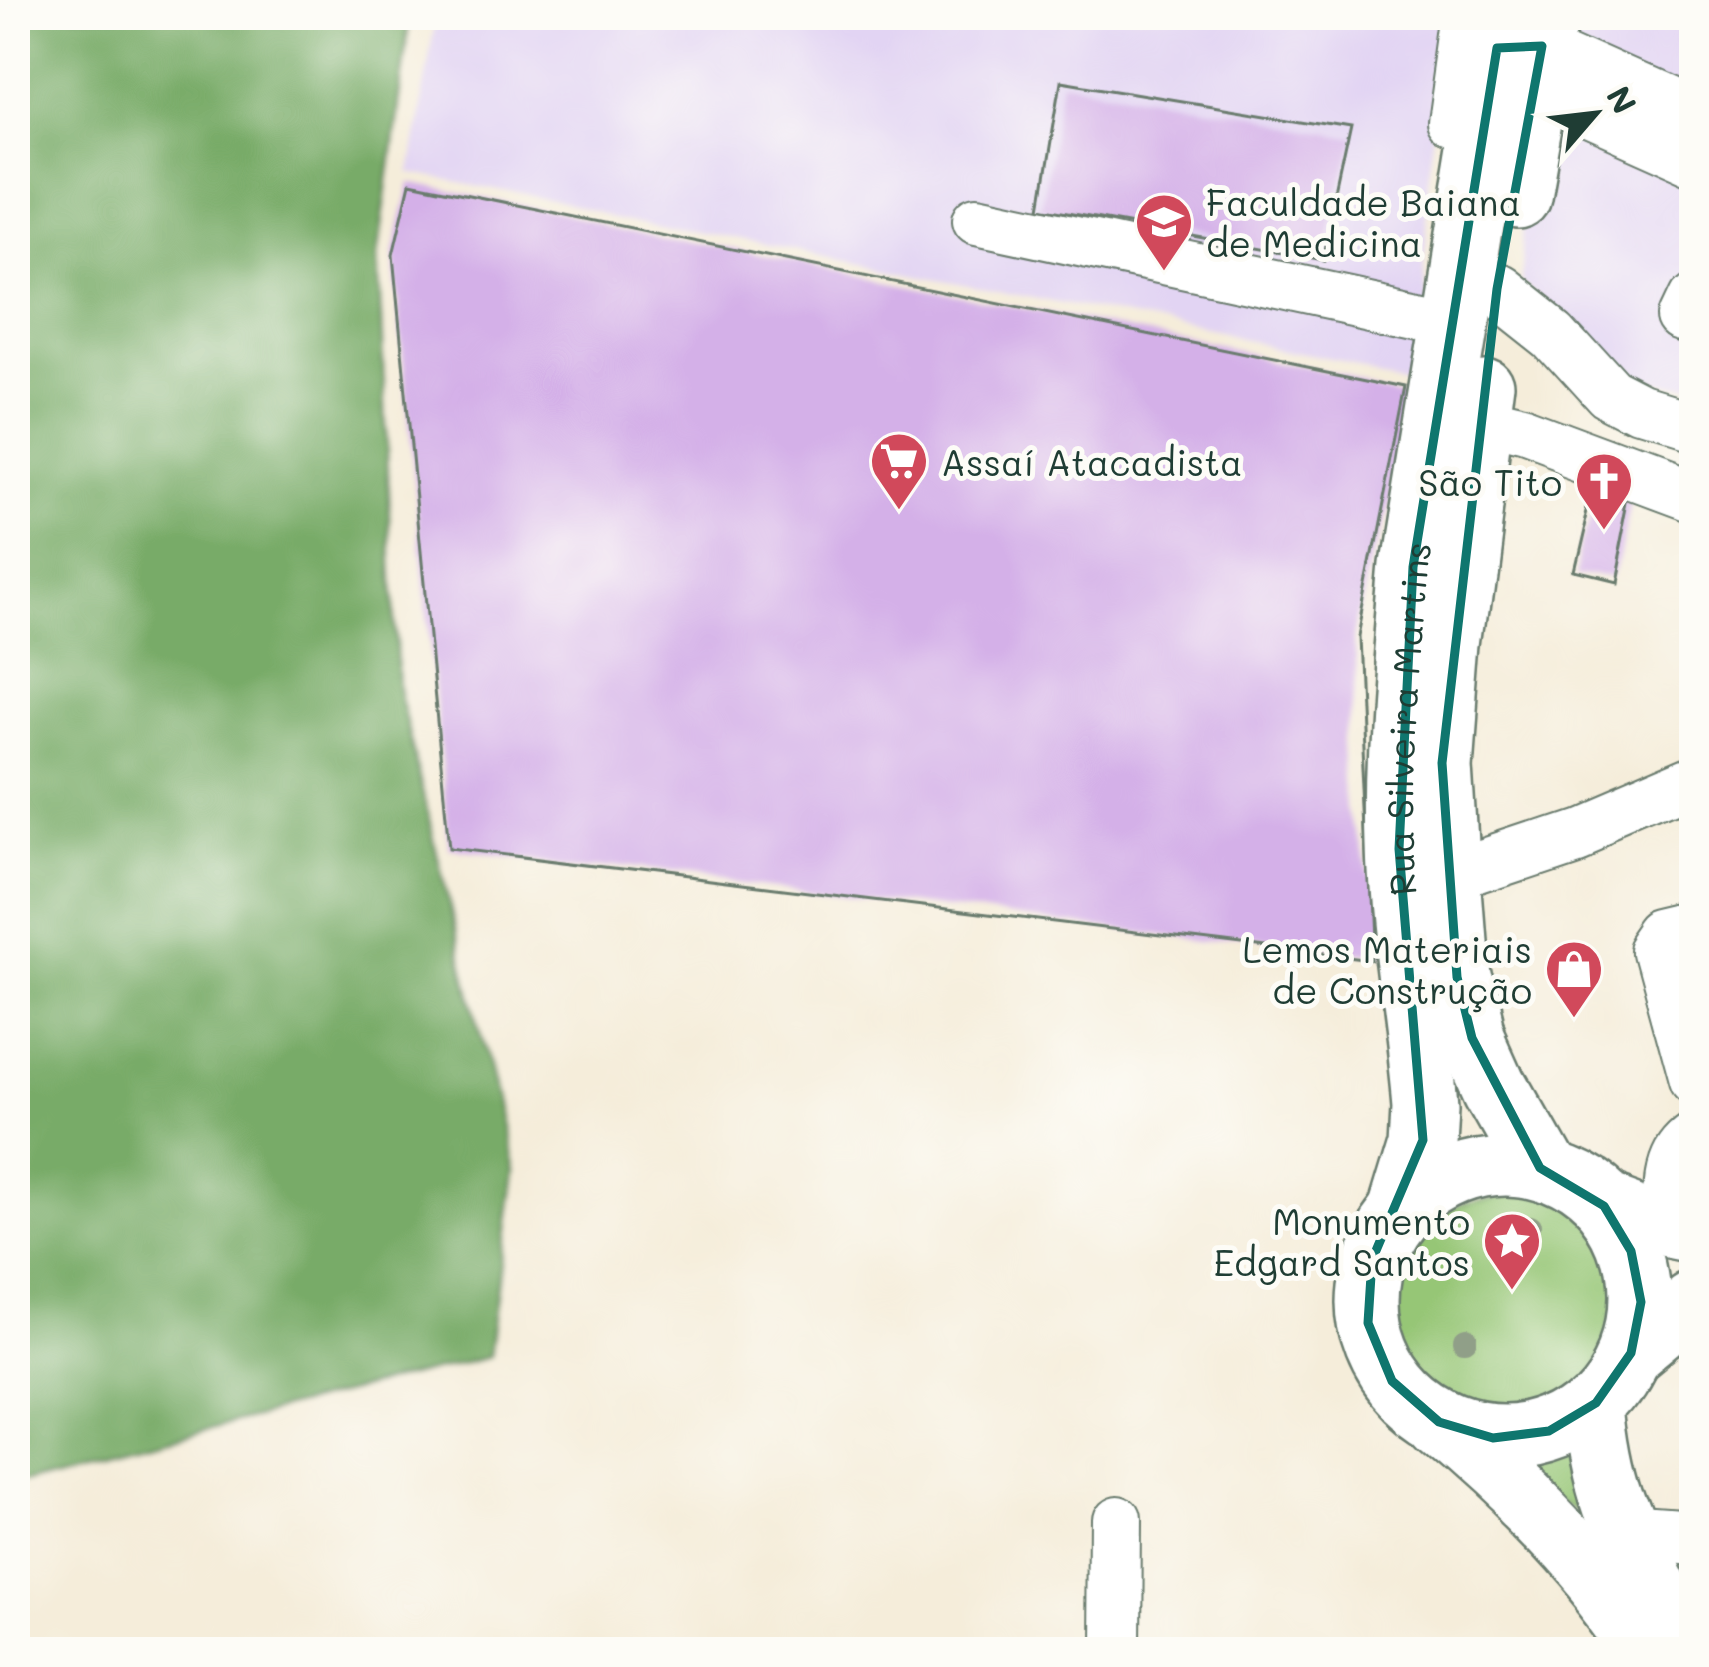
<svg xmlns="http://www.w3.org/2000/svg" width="1709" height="1667" viewBox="0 0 1709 1667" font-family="Mali,sans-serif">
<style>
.built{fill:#e2d4f3}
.green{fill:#96c676;stroke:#5a8255;stroke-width:3}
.forest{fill:#78ab67;stroke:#4c744e;stroke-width:3}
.building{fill:#d4b0e8}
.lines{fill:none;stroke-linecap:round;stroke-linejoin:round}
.minor-casing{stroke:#6a7b6e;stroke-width:52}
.major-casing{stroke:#6a7b6e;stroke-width:68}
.path{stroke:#6a7b6e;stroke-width:6;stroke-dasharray:3 9;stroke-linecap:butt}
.minor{stroke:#fff;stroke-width:48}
.major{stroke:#fff;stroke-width:63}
.tree{fill:#909f88}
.marked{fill:none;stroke:#0f766e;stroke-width:9;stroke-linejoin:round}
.labels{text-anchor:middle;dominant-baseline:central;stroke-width:10;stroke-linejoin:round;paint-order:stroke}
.poi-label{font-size:36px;fill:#1f3d34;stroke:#fdfcf7;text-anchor:end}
.street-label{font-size:36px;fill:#1f3d34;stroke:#fdfcf7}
</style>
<rect width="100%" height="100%" fill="#fdfcf7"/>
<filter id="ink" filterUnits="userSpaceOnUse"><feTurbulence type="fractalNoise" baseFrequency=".00833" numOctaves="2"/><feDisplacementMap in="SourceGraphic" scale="24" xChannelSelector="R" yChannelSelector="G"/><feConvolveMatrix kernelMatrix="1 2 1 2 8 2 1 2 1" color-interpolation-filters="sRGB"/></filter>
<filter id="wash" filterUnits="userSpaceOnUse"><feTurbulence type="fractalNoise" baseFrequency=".004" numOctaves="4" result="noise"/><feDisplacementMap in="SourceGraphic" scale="48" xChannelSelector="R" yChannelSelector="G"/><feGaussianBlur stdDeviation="2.7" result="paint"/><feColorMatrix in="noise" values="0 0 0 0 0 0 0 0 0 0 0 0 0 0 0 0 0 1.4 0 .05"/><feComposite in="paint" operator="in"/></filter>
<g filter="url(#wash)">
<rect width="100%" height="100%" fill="#f5edda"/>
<!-- built -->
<g class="built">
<polygon points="436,15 1457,15 1406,373 410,173"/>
<polygon points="1565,15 1694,15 1694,407 1626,391 1520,279"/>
</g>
<!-- green -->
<g class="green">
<circle cx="1505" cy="1302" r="112"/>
<polygon points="1574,1438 1611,1536 1505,1462 1537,1455"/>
</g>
<!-- forest -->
<polygon class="forest" points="15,15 410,15 378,256 398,689 512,1168 488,1357 15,1477"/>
<g id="blocks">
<!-- building -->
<g class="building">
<polygon points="1061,81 1351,129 1323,260 1040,208"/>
<polygon points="410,183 1406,387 1357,637 1372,961 449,848 393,255"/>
<polygon points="1595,481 1633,488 1614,585 1573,575"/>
</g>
</g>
</g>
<g filter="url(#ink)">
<use href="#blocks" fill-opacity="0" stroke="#6a7b6e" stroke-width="3"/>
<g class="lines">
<!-- minor casing -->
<g class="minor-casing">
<g id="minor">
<polyline points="1468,15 1453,123 1484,135"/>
<polyline points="1508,47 1542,46 1694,114"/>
<polyline points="1537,91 1694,161"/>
<polyline points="977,220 1454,322"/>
<polyline points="1497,289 1550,331 1611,398 1642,414 1694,430"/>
<polyline points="1685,317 1694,298"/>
<polyline points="1479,424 1525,435 1694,498"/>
<polyline points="1449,874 1575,832 1694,781"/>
<polyline points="1694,929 1669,935 1658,951 1694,1083"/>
<path d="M1668,1225C1668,1192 1664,1159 1694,1139"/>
<polyline points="1625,1535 1694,1540"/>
<polyline points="1115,1652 1116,1523"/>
</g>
</g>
<!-- major casing -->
<g class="major-casing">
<g id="major">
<polyline points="1516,194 1548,15"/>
<polyline points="1484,387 1451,644 1442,763 1449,874 1457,977 1472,1038 1493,1085 1540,1168"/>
<circle cx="1504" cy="1300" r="136"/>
<path id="s1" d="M1403,1206L1423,1140L1425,1103C1418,1017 1401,932 1399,845C1396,752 1405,660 1413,567L1503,15"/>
<polyline points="1604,1206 1639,1219 1694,1230"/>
<polyline points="1631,1353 1694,1301"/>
<path d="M1596,1403C1604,1504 1631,1541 1673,1628"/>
<path d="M1440,1423C1521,1491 1593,1563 1651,1652"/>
</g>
</g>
<!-- path -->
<polyline class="path" points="15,112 23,100 25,15"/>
<!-- minor -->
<use href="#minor" class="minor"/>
<!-- major -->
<use href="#major" class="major"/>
</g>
<!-- trees -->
<g class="tree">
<circle cx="1531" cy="1230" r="12"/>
<circle cx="1465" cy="1347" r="12"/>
</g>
</g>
<!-- marked area -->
<path class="marked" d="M1542,46L1497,289L1442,763L1457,977L1472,1038L1540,1168L1604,1206L1631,1251L1641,1302L1631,1353L1596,1403L1549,1431L1493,1438L1439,1422L1392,1381L1368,1323L1372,1260L1423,1140L1399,849L1413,567L1497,48Z"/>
<!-- icons -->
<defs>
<g id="university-pin" transform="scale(3)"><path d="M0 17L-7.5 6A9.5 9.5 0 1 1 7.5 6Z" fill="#d1495b" stroke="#fdfcf7"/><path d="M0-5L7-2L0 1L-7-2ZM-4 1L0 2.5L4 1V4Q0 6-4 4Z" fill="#fff"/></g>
<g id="supermarket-pin" transform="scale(3)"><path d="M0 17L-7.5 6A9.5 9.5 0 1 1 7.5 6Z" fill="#d1495b" stroke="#fdfcf7"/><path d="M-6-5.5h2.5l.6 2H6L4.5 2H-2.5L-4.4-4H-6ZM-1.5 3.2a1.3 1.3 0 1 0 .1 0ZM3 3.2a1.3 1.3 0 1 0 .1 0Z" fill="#fff"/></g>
<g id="church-pin" transform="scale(3)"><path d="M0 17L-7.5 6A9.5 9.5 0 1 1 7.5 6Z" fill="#d1495b" stroke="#fdfcf7"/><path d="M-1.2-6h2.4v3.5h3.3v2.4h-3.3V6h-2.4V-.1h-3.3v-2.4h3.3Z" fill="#fff"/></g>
<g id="shop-pin" transform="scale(3)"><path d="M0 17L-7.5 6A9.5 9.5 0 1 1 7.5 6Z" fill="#d1495b" stroke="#fdfcf7"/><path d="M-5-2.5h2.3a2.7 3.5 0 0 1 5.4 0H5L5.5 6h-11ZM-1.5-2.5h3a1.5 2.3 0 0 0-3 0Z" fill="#fff"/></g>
<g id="sight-pin" transform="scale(3)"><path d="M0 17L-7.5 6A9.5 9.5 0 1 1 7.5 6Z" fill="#d1495b" stroke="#fdfcf7"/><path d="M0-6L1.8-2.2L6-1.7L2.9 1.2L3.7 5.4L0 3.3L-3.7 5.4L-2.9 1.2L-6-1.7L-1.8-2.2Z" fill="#fff"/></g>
</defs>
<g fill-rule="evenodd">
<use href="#university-pin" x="1164" y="222"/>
<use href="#supermarket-pin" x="899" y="461"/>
<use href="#church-pin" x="1604" y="481"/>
<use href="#shop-pin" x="1574" y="969"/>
<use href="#sight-pin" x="1512" y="1241"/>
</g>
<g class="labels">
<!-- poi labels -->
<g class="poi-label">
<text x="1206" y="201" text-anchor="start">Faculdade Baiana<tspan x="1206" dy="41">de Medicina</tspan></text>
<text x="941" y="461" text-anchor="start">Assaí Atacadista</text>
<text x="1562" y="481">São Tito</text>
<text x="1532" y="948">Lemos Materiais<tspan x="1532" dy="41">de Construção</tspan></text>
<text x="1470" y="1220">Monumento<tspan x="1470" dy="41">Edgard Santos</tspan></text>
</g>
<!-- street labels -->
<g class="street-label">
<text stroke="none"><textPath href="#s1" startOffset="492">Rua Silveira Martins</textPath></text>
</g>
</g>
<!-- margin -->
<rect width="1709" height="1667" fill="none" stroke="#fdfcf7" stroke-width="60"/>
<!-- north arrow -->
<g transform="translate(1595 114) rotate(62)" stroke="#fdfcf7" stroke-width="9" paint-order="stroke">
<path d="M0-9L21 45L0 30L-21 45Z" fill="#1f3d34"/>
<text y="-18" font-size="33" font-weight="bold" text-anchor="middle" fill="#1f3d34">N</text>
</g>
</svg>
